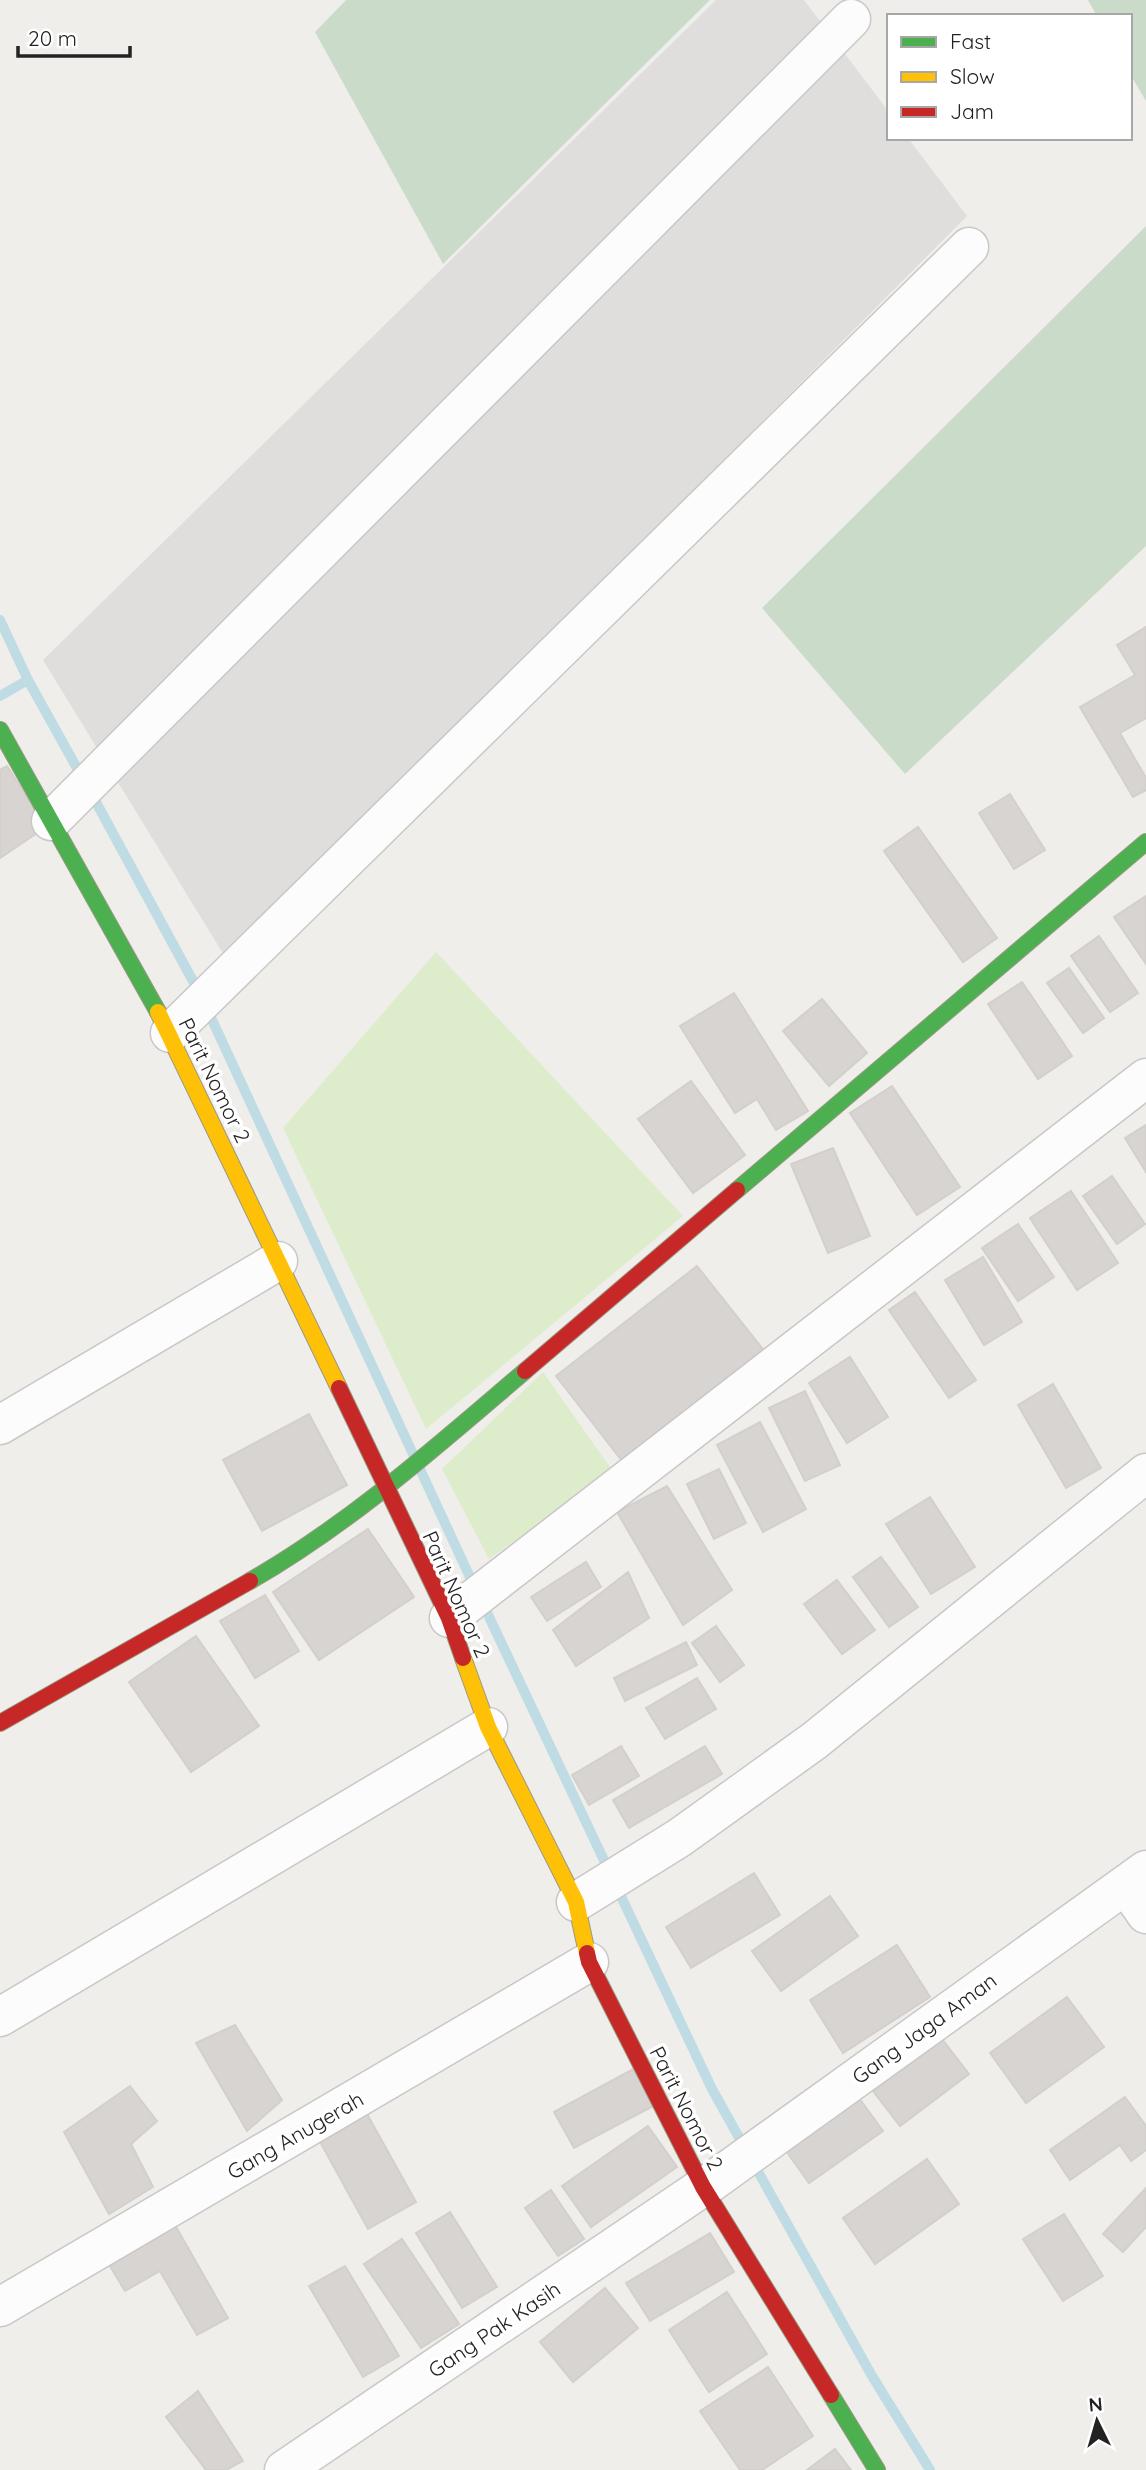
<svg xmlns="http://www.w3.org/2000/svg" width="1146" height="2470" viewBox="0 0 1146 2470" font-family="Quicksand,sans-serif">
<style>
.residential{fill:#dfdedc}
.grass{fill:#ddeccb}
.cemetery{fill:#cadbca}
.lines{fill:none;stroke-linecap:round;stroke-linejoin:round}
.stream{stroke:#bfdbe3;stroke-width:10}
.building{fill:#d7d4d2;stroke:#d3d0cc;stroke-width:2}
.street-casing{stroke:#c9c8c7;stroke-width:41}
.fast-casing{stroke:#999a82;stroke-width:18}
.slow-casing{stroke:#999a82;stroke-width:18}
.jam-casing{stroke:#999a82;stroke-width:18}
.street{stroke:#fdfcfc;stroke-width:38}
.fast{stroke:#4caf50;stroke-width:16}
.slow{stroke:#ffc107;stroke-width:16}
.jam{stroke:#c62828;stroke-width:16}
.labels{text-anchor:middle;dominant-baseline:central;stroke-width:7;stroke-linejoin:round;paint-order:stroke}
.street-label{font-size:21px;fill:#222;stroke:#fff}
</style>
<rect width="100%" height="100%" fill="#f0eeeb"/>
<!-- residential -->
<polygon class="residential" points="716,0 804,0 889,112 889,138 908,138 967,216 227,960 43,660"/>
<!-- grass -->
<g class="grass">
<polygon points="436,952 683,1216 426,1429 283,1128"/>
<polygon points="543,1372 612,1470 489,1559 442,1469"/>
</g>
<!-- cemetery -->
<g class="cemetery">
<polygon points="346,0 710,0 443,264 315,32"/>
<polygon points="1088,0 1146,0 1146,101 1130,74 1130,16 1097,16"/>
<polygon points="1146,226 1146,546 905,774 762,608"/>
</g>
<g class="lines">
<!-- stream -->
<g class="stream">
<polyline points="0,620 28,680 83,779"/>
<polyline points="0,696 28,680"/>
<polyline points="91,793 200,994"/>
<polyline points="207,1009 475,1588"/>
<polyline points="482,1602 712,2089 872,2376 930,2470"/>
</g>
</g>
<!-- building -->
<g class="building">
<polygon points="1146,627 1146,718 1120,733 1146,778 1146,790 1133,797 1080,707 1135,675 1117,645"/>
<polygon points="7,766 46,827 0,858 0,770"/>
<polygon points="1010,794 1045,850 1014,869 979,813"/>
<polygon points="918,827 997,938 963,962 884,851"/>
<polygon points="1146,896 1146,964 1114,917"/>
<polygon points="1099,936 1138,993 1110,1012 1071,956"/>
<polygon points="1069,968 1104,1018 1083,1033 1047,983"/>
<polygon points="1022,982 1072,1056 1038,1079 988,1004"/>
<polygon points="734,993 808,1111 776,1130 757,1099 735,1113 680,1026"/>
<polygon points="822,999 867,1053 829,1086 783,1031"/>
<polygon points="691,1081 745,1155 693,1193 638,1119"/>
<polygon points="892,1086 960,1187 917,1215 850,1113"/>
<polygon points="1146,1125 1146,1172 1125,1138"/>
<polygon points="833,1148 870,1236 828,1253 791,1164"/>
<polygon points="1112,1176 1145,1224 1117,1244 1083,1196"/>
<polygon points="1071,1191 1118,1263 1077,1290 1030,1218"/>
<polygon points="1018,1224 1054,1277 1018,1301 982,1248"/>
<polygon points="983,1257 1022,1322 984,1345 945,1280"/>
<polygon points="697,1266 765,1352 623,1462 556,1376"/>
<polygon points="915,1292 976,1380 949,1398 889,1310"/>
<polygon points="850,1357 888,1417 847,1443 809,1383"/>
<polygon points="1053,1384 1101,1468 1066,1488 1018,1405"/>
<polygon points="805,1391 840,1465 805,1481 769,1408"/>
<polygon points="309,1414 347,1485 262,1531 223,1460"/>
<polygon points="760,1422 806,1509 763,1532 717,1445"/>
<polygon points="719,1469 746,1523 714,1539 687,1484"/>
<polygon points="667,1486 732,1590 683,1625 617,1512"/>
<polygon points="930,1497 975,1567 931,1594 886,1524"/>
<polygon points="368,1529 414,1597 319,1660 273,1592"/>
<polygon points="881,1557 918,1607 889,1627 853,1577"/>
<polygon points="586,1562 601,1587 547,1621 531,1597"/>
<polygon points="628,1572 649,1618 576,1666 553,1630"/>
<polygon points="837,1580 875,1630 842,1654 804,1604"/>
<polygon points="265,1595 299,1651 255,1678 220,1621"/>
<polygon points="716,1626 744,1665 720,1682 692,1643"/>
<polygon points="196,1636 259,1726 191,1772 129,1682"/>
<polygon points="686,1642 697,1665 625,1701 614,1678"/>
<polygon points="697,1678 716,1709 665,1739 646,1708"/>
<polygon points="621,1746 639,1776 589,1805 572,1775"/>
<polygon points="705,1746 722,1774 629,1828 613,1800"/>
<polygon points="754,1873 780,1915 691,1968 666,1927"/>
<polygon points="830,1896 858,1936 781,1991 752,1951"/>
<polygon points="897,1945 930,1997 843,2053 810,2000"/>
<polygon points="1067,1997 1104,2047 1026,2103 990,2053"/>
<polygon points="235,2025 282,2100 247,2131 196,2043"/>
<polygon points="942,2039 969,2074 900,2126 873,2091"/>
<polygon points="635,2068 655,2105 574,2148 554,2112"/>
<polygon points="130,2086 157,2121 131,2144 153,2187 109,2214 64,2132"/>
<polygon points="851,2087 883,2131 809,2183 777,2138"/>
<polygon points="1125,2097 1146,2126 1146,2150 1131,2161 1120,2145 1070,2180 1050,2150"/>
<polygon points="367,2114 416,2202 368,2229 319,2140"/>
<polygon points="648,2126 677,2167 591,2227 562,2186"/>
<polygon points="927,2159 959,2204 875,2264 843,2218"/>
<polygon points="1146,2188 1146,2227 1123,2252 1103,2234"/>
<polygon points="551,2190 584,2239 558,2256 525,2208"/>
<polygon points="450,2212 497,2287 462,2308 416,2233"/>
<polygon points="1064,2214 1103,2276 1063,2301 1023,2239"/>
<polygon points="171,2218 228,2318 197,2335 160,2271 125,2291 104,2256"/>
<polygon points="710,2233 734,2272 650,2321 626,2283"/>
<polygon points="402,2239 459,2324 421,2348 364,2264"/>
<polygon points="345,2266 399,2356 363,2377 309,2286"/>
<polygon points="605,2288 638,2328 573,2382 540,2342"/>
<polygon points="727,2292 767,2354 709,2392 669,2330"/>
<polygon points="768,2367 813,2436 762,2470 740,2470 700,2411"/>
<polygon points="198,2391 243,2461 226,2470 206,2470 166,2417"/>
<polygon points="835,2449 851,2470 807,2470"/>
</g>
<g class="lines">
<!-- street casing -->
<g class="street-casing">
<g id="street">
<polyline points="51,821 851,19"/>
<polyline points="170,1033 969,247"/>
<polyline points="0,1425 278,1261"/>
<polyline points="449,1618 1146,1078"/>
<polyline points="1126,1885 1146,1914"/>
<polyline points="576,1902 679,1838 814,1741 1146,1473"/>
<polyline points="0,2017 488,1727"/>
<polyline points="706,2186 1146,1870"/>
<polyline points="0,2307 589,1962"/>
<polyline points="284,2470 703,2187"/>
</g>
</g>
<!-- fast casing -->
<g class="fast-casing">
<g id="fast">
<polyline points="0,730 158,1012"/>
<polyline points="737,1190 1146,842"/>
<path d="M250,1581C351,1523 437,1446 525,1371"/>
<polyline points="831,2395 877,2470"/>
</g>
</g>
<!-- slow casing -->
<g class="slow-casing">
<g id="slow">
<polyline points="158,1012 339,1388"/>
<polyline points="463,1658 488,1727 576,1902 587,1953"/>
</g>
</g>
<!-- jam casing -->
<g class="jam-casing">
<g id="jam">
<polyline points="525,1371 737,1190"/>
<polyline points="339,1388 449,1618 463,1658"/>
<polyline points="0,1723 250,1581"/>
<polyline points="587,1953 589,1962 703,2187 831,2395"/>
</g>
</g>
<!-- street -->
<use href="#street" class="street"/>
<!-- fast -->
<use href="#fast" class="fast"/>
<!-- slow -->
<use href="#slow" class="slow"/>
<!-- jam -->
<use href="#jam" class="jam"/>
</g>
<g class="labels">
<!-- street labels -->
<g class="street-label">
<text transform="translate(215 1080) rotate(64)">Parit Nomor 2</text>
<text transform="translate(457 1594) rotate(66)">Parit Nomor 2</text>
<text transform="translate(924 2028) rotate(-36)">Gang Jaga Aman</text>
<text transform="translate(687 2108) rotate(63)">Parit Nomor 2</text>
<text transform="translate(295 2135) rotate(-30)">Gang Anugerah</text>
<text transform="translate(494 2329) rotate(-34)">Gang Pak Kasih</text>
</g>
</g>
<!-- legend -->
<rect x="887" y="14" width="245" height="126" fill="#ffffff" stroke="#a7a7a7" stroke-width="2"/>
<rect x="901" y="37" width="35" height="10" fill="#4caf50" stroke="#a7a7a7" stroke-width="2"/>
<text x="950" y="49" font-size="21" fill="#222222">Fast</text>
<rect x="901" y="72" width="35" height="10" fill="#ffc107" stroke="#a7a7a7" stroke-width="2"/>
<text x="950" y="84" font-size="21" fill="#222222">Slow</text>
<rect x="901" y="107" width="35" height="10" fill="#c62828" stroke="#a7a7a7" stroke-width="2"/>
<text x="950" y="119" font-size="21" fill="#222222">Jam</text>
<!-- north arrow -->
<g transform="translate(1097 2421) rotate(355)" stroke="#ffffff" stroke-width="5" paint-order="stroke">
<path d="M0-5L12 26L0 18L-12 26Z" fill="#222222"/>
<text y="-10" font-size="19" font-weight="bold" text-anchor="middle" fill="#222222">N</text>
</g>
<!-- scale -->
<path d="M18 46v10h112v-10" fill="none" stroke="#222222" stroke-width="3.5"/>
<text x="28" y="46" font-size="21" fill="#222222" stroke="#ffffff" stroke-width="5" paint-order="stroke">20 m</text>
</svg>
